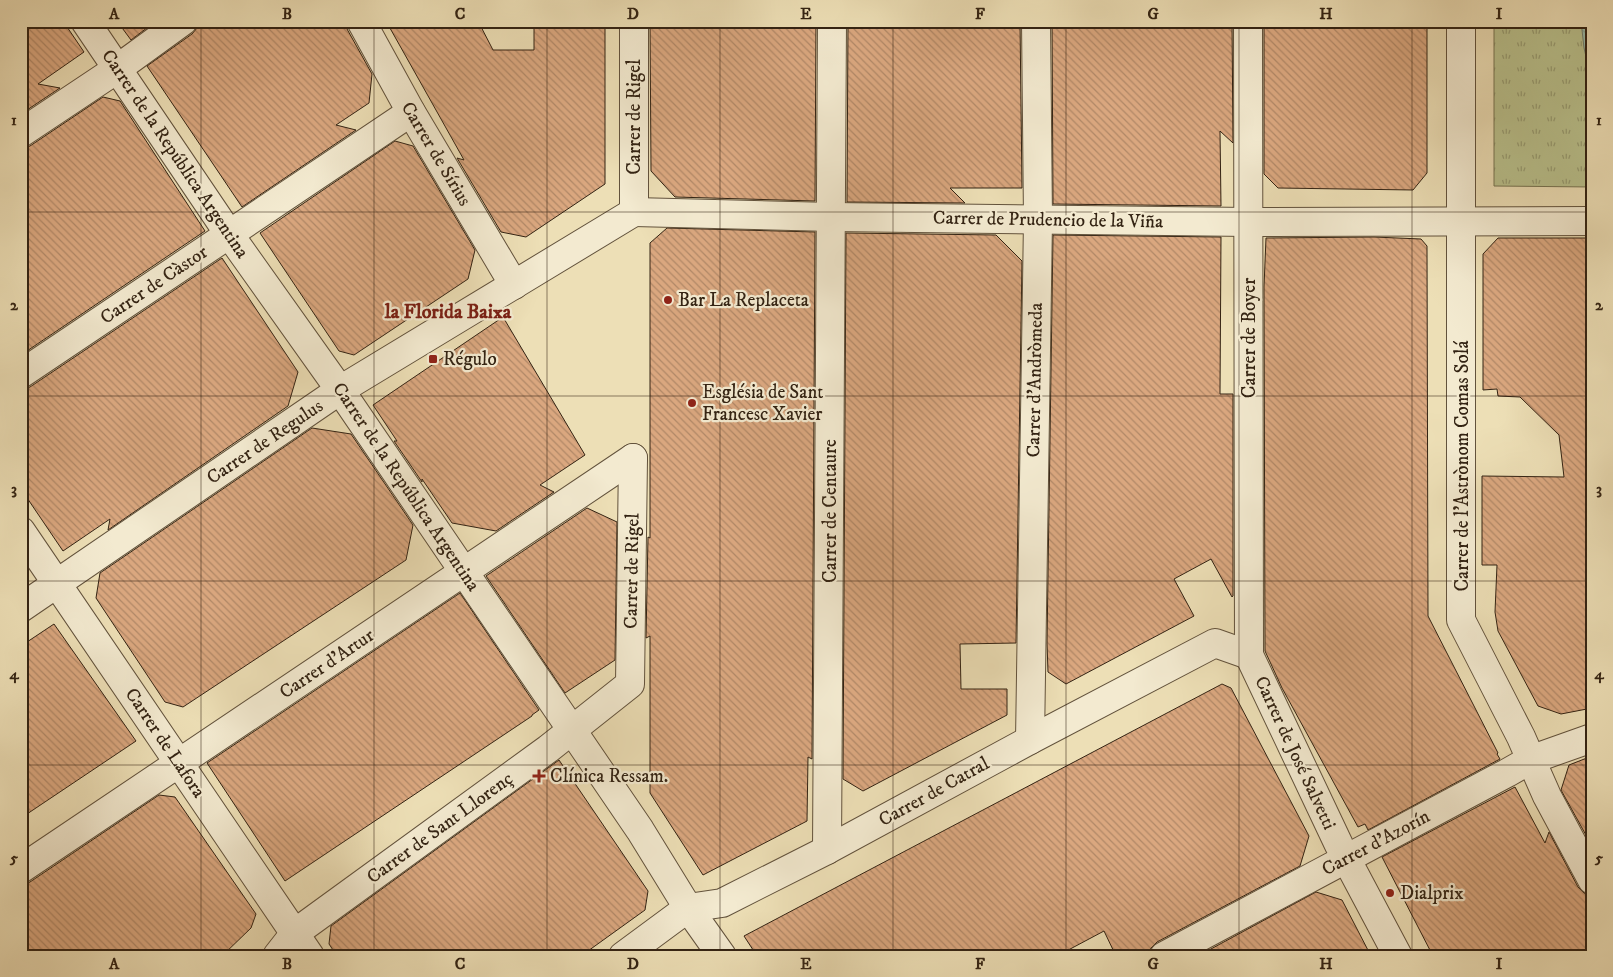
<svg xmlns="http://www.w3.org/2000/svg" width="1613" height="977" viewBox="0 0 1613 977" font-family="'IM FELL DW Pica',serif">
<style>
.grass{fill:url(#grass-tufts);stroke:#767250}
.water{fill:url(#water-ripples);stroke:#707f6f}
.building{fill:url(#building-back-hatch);stroke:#332313}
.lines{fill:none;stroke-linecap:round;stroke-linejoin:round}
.minor-casing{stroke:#62523c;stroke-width:30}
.minor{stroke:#f3ead0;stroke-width:28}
.grid{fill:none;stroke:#332313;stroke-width:1;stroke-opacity:0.55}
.poi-dot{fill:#8f2418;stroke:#f3ead0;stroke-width:2}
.labels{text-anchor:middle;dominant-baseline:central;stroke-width:4.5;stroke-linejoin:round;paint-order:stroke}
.street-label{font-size:19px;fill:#332313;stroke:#f3ead0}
.poi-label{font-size:19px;fill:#332313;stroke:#f3ead0;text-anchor:start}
.neighbourhood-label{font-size:20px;font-weight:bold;fill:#7a1f14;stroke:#f3ead0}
.neatline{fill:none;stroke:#332313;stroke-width:2}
.grid-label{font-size:16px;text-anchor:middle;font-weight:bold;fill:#332313}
</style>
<defs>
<pattern id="grass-tufts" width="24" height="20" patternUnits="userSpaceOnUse" patternTransform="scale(1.25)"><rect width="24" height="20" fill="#b9c18d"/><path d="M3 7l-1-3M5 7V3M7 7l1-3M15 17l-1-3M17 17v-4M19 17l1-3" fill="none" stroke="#979c72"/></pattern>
<pattern id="water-ripples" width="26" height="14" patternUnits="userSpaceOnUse" patternTransform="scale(1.25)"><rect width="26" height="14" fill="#99bdac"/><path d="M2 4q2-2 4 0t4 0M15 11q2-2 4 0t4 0" fill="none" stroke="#84a293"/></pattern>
<pattern id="building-back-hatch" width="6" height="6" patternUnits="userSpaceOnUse" patternTransform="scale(1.25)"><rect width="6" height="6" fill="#daa77f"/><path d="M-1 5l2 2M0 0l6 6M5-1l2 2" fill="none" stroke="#b18867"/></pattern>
</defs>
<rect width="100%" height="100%" fill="#eddfb6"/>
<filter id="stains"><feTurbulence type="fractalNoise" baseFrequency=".004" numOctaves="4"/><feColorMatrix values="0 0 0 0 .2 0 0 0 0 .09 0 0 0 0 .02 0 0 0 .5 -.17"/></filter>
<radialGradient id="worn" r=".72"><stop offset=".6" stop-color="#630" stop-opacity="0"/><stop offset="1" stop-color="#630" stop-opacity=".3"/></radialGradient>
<!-- grass -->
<polygon class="grass" points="1494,21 1592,21 1592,187 1494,186"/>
<!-- water -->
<polygon class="water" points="1581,21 1592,21 1592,82 1584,48"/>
<!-- building -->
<g class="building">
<polygon points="21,21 63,21 84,52 38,84 60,88 21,114"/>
<polygon points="117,21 156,21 131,40"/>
<polygon points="198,21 345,21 347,29 372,74 369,103 336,125 356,130 242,207 147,66 192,34 197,28"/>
<polygon points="386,21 478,21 493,50 534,50 534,21 605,21 605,184 526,237 501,232 457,158 464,160"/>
<polygon points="650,21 816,21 815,201 675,197 651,171"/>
<polygon points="848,21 1020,21 1022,188 950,188 965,203 847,202"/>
<polygon points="1052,21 1232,21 1233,143 1220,131 1221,206 1053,204"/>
<polygon points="1264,21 1427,21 1427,173 1413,190 1278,188 1264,174"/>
<polygon points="103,97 120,101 205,231 21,355 21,149 30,146"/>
<polygon points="395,141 413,146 475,250 468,279 354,355 339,351 260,233"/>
<polygon points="667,228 815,232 812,759 808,757 807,821 703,875 650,793 650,636 646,638 648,537 650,538 650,243"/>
<polygon points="846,233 996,235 1022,261 1016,643 960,644 961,689 1007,689 1007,715 863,791 843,779"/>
<polygon points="1053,235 1221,237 1220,394 1233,394 1233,596 1232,597 1211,559 1174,579 1194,616 1066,684 1048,672 1047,643"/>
<polygon points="1374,237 1421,239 1427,246 1428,616 1498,753 1497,754 1500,759 1368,830 1365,824 1358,827 1282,688 1265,651 1264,287 1266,238"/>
<polygon points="1498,238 1592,238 1592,708 1561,714 1538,706 1498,631 1495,612 1497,565 1482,565 1482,476 1564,477 1559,435 1520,397 1498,396 1497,389 1483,390 1483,254"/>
<polygon points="222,258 298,372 288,406 108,530 110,519 63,551 21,489 21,390 30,387"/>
<polygon points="503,317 585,455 540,485 554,492 496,531 452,523 422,479 422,482 394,441 397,441 373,405"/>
<polygon points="312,428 351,434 413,525 406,560 183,707 165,702 96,598 100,573"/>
<polygon points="587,508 617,522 615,660 565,693 486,576"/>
<polygon points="460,593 539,710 532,715 532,716 285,881 207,763"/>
<polygon points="54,624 136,741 21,818 21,646"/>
<polygon points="1222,684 1231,688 1309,836 1300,866 1157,942 1151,948 1148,956 1116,956 1104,931 1057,956 757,956 744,936"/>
<polygon points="1592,756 1592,846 1561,790 1569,765"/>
<polygon points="559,760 648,891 645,910 581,956 337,956 329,944 331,926"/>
<polygon points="1515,787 1545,843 1549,832 1578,887 1584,893 1592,896 1592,956 1433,956 1382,857"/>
<polygon points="159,795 175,797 256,914 251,928 222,956 21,956 21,886 30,882"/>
<polygon points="1316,892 1342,900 1371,956 1198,956"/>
</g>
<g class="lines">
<!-- minor casing -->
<g class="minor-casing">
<g id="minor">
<polyline points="85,21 229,234 340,390 640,830 688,908 722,956"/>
<polyline points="361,21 411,112 514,285"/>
<polyline points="634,21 634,212"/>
<polyline points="1248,21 1249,655 1339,845 1398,956"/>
<polyline points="1461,21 1461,620 1521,737 1547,796 1592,880"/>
<polyline points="21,133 117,69 183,21"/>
<polyline points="634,212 832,217 1249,222 1592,221"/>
<polyline points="21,374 411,112"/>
<polyline points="21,531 310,956"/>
<polyline points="21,608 340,390 634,212"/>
<polyline points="1030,740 1038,220 1036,21"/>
<polyline points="827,850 832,21"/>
<polyline points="21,869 633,458"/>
<polyline points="277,956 295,933 548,749 630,684 633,458"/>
<polyline points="623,956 688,908 722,903 827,850 1030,740 1215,643 1249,655"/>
<polyline points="1164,956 1507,773 1530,760 1592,738"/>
</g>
</g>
<!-- minor -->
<use href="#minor" class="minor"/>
</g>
<!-- grid -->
<path class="grid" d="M201,21V956M374,21V956M547,21V956M720,21V956M893,21V956M1066,21V956M1239,21V956M1412,21V956M21,212H1592M21,396H1592M21,581H1592M21,765H1592"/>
<!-- markers -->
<g class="poi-dot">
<circle cx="668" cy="300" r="5"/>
<rect x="428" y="354" width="10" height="10" rx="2.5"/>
<circle cx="692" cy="403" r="5"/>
<path d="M536.5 768.5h5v5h5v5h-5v5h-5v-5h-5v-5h5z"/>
<circle cx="1390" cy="893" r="5"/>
</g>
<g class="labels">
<!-- street labels -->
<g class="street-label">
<text transform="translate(634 117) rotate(-90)">Carrer de Rigel</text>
<text transform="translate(175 154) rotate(56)">Carrer de la República Argentina</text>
<text transform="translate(436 154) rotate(59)">Carrer de Sírius</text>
<text transform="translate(1048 220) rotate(1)">Carrer de Prudencio de la Viña</text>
<text transform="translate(154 285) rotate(-34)">Carrer de Càstor</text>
<text transform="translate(1249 338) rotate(-90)">Carrer de Boyer</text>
<text transform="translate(1035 380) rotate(-89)">Carrer d'Andròmeda</text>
<text transform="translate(265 442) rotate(-34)">Carrer de Regulus</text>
<text transform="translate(1462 466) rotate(-90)">Carrer de l'Astrònom Comas Solá</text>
<text transform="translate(406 487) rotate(56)">Carrer de la República Argentina</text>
<text transform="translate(830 511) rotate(-90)">Carrer de Centaure</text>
<text transform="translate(632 571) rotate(-89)">Carrer de Rigel</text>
<text transform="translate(327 664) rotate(-34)">Carrer d'Artur</text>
<text transform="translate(165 743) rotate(56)">Carrer de Lafora</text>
<text transform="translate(1295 753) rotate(65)">Carrer de José Salvetti</text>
<text transform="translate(934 792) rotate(-29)">Carrer de Catral</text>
<text transform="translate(440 828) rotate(-36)">Carrer de Sant Llorenç</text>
<text transform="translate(1376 843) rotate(-28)">Carrer d'Azorín</text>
</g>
<!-- poi labels -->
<g class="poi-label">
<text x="678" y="300">Bar La Replaceta</text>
<text x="443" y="359">Régulo</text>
<text x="702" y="392">Església de Sant<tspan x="702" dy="22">Francesc Xavier</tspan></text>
<text x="550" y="776">Clínica Ressam.</text>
<text x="1400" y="893">Dialprix</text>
</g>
<!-- neighbourhood labels -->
<g class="neighbourhood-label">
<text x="448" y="312">la Florida Baixa</text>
</g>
</g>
<!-- margin -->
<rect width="1613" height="977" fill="none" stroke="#eddfb6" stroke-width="55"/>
<rect x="28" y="28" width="1558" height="922" class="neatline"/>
<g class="grid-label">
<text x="114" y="19">A</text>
<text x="287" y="19">B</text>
<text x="460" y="19">C</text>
<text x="633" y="19">D</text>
<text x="806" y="19">E</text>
<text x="980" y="19">F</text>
<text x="1153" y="19">G</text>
<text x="1326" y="19">H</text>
<text x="1499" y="19">I</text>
<text x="14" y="125">1</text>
<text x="1599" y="125">1</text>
<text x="14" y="310">2</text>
<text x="1599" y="310">2</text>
<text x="14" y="494">3</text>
<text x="1599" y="494">3</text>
<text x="14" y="679">4</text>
<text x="1599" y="679">4</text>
<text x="14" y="863">5</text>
<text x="1599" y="863">5</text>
<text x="114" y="969">A</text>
<text x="287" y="969">B</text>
<text x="460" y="969">C</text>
<text x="633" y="969">D</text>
<text x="806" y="969">E</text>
<text x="980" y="969">F</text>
<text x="1153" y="969">G</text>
<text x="1326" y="969">H</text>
<text x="1499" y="969">I</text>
</g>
<rect width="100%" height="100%" filter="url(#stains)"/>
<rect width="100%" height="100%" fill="url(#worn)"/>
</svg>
